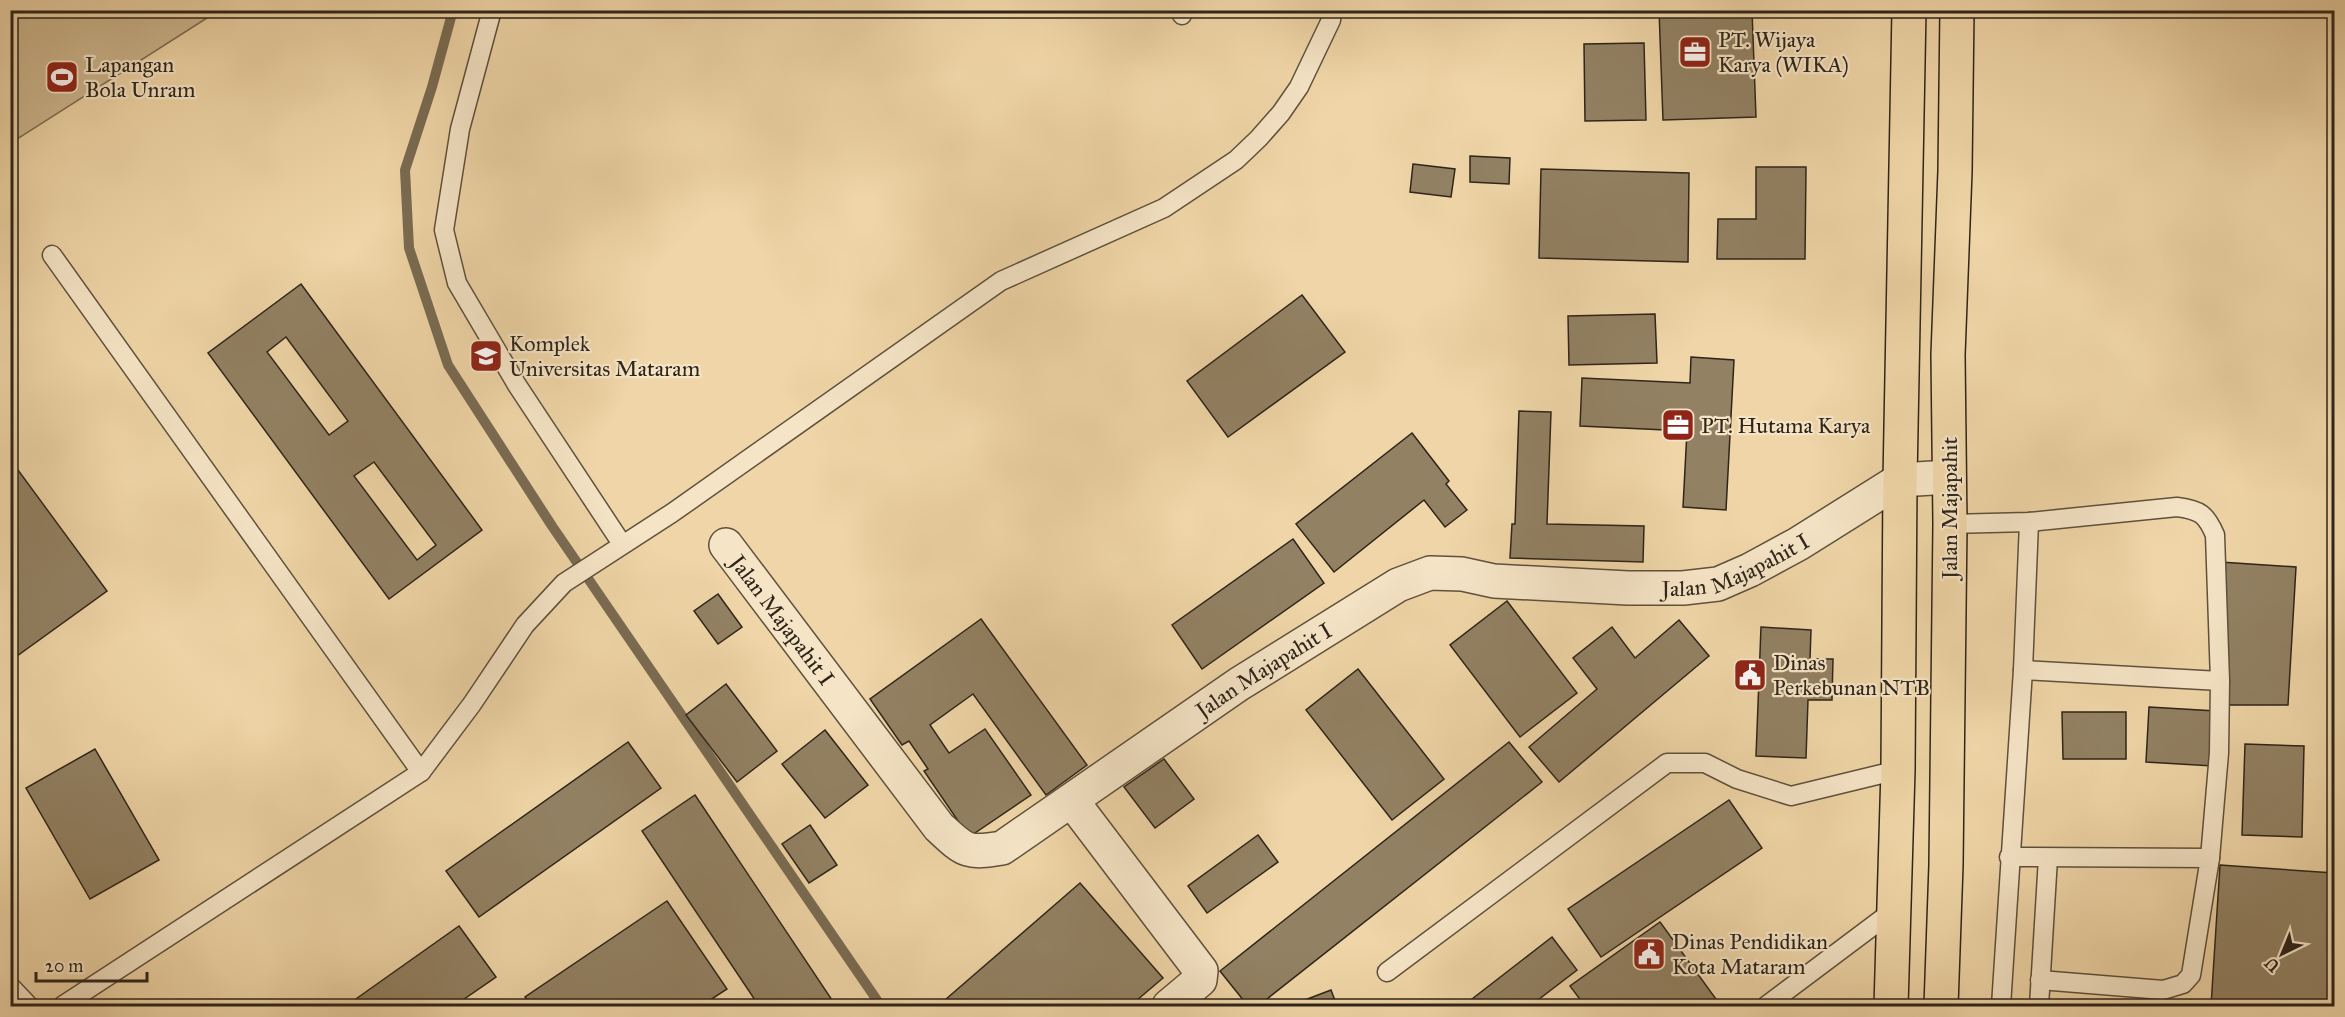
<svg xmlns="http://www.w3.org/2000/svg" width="2345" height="1017" viewBox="0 0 2345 1017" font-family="'IM FELL Great Primer',serif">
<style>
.green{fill:#ceb78f;stroke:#7e6e54;stroke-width:1.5}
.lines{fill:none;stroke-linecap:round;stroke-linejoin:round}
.stream{stroke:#7a6b52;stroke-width:10}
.building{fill:#928163;stroke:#2e251a;stroke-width:1.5;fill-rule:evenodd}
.lane-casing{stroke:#5e513d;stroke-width:21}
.street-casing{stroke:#5e513d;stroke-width:36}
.primary-casing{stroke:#2e251a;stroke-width:36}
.lane{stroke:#f5e4c6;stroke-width:18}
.street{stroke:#f5e4c6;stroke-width:33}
.primary{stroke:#efd5a7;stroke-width:33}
.labels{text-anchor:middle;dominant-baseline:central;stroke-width:4.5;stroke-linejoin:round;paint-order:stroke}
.poi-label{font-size:22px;fill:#2e251a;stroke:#f5e4c6;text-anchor:start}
.street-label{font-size:22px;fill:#2e251a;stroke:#f5e4c6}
</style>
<rect width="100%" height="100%" fill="#efd5a7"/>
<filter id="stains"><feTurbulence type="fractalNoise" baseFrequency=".00333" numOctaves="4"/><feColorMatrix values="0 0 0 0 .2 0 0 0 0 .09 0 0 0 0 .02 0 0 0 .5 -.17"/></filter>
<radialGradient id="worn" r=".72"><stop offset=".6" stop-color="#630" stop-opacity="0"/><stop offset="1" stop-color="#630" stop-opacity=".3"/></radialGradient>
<!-- green -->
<polygon class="green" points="11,10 218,10 218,11 11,143"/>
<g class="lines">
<!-- stream -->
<polyline class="stream" points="453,10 432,87 405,170 409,248 448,365 552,526 881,1006"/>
</g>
<!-- building -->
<g class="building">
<polygon points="1659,10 1752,10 1756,117 1663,120"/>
<polygon points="1644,43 1646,120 1585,121 1584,44"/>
<polygon points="1470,156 1510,158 1509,184 1470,182"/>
<polygon points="1413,164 1455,169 1451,197 1410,192"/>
<polygon points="1756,167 1806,167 1805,259 1717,259 1718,219 1756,219"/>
<polygon points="1541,169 1689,173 1688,262 1539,258"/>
<path d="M301,284L482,530L389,599L208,353ZM286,337L348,421L329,435L267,352ZM374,462L436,545L417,560L354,476Z"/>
<polygon points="1302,295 1345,352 1228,437 1187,381"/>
<polygon points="1655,314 1657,363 1569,365 1568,316"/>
<polygon points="1691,357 1734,360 1726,510 1683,507 1687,431 1580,426 1582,378 1690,383"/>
<polygon points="1519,411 1551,412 1547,524 1644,526 1643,562 1510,558 1512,524 1515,524"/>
<polygon points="1412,433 1449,481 1446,484 1467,510 1445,527 1424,500 1334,572 1296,524"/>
<polygon points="15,466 107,591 10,661 10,469"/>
<polygon points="1293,539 1324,583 1202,669 1172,625"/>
<polygon points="2220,562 2296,567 2288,705 2225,705"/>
<polygon points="718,594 742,627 718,644 694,611"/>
<polygon points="1507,601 1577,693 1520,737 1450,645"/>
<polygon points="981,619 1087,765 1046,795 973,694 930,725 949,753 985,729 1031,795 969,837 924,771 928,769 909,741 902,745 870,699"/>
<polygon points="1679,620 1709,656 1559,782 1529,747 1597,689 1573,658 1612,627 1635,658"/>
<polygon points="1761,627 1811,630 1810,659 1833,659 1832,700 1808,700 1806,758 1756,756"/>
<polygon points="1358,669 1444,779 1392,820 1306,710"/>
<polygon points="726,684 777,751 737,782 686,715"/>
<polygon points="2149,707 2216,711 2213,766 2146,762"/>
<polygon points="2062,712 2126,712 2126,759 2063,759"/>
<polygon points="825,730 868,785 825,818 782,764"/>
<polygon points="628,742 661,788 479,917 446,871"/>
<polygon points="1509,742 1542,782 1258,1006 1248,1006 1220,971"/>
<polygon points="2245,744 2304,746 2302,837 2242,835"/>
<polygon points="95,749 159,860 90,899 26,788"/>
<polygon points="1164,759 1194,799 1155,828 1124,787"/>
<polygon points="695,795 836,1006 759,1006 642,831"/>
<polygon points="1729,800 1762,848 1601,957 1568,909"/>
<polygon points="810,825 837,865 809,883 782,844"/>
<polygon points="1258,835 1278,862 1207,913 1188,886"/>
<polygon points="2220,865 2334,873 2334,967 2332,1006 2211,1006"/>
<polygon points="1080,883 1163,978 1130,1006 938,1006"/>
<polygon points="667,901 727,989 701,1006 532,1006 525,997"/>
<polygon points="1660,922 1721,1006 1585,1006 1570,986"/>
<polygon points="459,926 496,977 454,1006 346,1006"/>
<polygon points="1552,937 1577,970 1530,1006 1463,1006"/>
<polygon points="1331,990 1337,1006 1289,1006"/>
</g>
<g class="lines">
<!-- lane casing -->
<g class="lane-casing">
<g id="lane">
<polyline points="492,10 460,129 444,230 457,283 517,385 622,544"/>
<polyline points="1182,15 1183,10"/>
<polyline points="52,255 421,772"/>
<path d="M1950,524L2029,522L2177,507C2200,510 2206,514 2215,535L2220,681L2219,753L2210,858"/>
<polyline points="2023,670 2220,681"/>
<polyline points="2009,857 2210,858 2191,975 2183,984 2163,990 2040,980"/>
<polyline points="1387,972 1667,763 1705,763 1737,779 1791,796 1898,770"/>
<polyline points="10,986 29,1006"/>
<polyline points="62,1006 421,772 472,704 525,625 564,583 672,513 1001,281 1164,208 1236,160 1259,138 1281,113 1299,87 1331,20 1332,10"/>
<polyline points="1766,1006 1894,910"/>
<polyline points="2001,1006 2023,670 2029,522"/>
<polyline points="2039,1006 2048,858"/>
</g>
</g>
<!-- street casing -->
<g class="street-casing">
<g id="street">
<path id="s1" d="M726,545L939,827C965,851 966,854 1002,848L1239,684L1398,585L1430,573L1462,574L1494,581L1628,588H1683L1718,584L1750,570L1798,544L1900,480L1949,477"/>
<polyline points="1072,801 1201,971 1200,980 1169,1006"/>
</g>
</g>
<!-- primary casing -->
<g class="primary-casing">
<g id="primary">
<polyline points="1891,1006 1898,770 1900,480 1909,10"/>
<polyline points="1941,1006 1946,865 1950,524 1948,355 1955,171 1957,10"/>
</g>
</g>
<!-- lane -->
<use href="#lane" class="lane"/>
<!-- street -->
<use href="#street" class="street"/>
<!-- primary -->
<use href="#primary" class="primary"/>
</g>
<!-- icons -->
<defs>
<g id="office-square" transform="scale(1.725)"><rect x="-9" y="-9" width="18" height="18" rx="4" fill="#8f2418" stroke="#f5e4c6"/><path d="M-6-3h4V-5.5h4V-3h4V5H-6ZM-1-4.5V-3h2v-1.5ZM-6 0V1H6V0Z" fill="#fff"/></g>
<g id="stadium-square" transform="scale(1.725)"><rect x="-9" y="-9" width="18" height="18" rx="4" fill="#8f2418" stroke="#f5e4c6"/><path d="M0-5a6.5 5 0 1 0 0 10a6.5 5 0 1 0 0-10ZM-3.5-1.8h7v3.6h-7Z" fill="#fff"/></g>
<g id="university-square" transform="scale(1.725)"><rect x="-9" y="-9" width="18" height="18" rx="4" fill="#8f2418" stroke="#f5e4c6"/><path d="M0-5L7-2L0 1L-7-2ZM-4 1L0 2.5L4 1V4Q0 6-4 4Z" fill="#fff"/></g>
<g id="civic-square" transform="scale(1.725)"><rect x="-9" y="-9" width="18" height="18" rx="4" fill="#8f2418" stroke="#f5e4c6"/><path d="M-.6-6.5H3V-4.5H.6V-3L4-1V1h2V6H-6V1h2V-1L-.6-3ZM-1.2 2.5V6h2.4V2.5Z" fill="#fff"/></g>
</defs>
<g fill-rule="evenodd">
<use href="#office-square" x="1695" y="52"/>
<use href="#stadium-square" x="62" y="77"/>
<use href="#university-square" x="486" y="356"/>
<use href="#office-square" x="1678" y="425"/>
<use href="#civic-square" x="1750" y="675"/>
<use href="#civic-square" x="1649" y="954"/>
</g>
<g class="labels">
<!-- poi labels -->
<g class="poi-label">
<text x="1718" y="39">PT. Wijaya<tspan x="1718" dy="25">Karya (WIKA)</tspan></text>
<text x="85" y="64">Lapangan<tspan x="85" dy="25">Bola Unram</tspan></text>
<text x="509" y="343">Komplek<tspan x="509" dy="25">Universitas Mataram</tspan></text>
<text x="1701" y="425">PT. Hutama Karya</text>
<text x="1773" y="662">Dinas<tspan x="1773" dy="25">Perkebunan NTB</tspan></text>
<text x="1672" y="941">Dinas Pendidikan<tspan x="1672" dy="25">Kota Mataram</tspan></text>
</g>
<!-- street labels -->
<g class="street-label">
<text transform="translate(1949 508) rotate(-90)">Jalan Majapahit</text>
<text stroke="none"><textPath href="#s1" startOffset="1245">Jalan Majapahit I</textPath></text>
<text stroke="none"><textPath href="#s1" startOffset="94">Jalan Majapahit I</textPath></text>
<text stroke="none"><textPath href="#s1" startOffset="741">Jalan Majapahit I</textPath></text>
</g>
</g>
<!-- margin -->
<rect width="2345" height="1017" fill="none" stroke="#efd5a7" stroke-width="36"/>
<rect x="12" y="12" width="2321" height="993" fill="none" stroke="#2e251a" stroke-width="3"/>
<rect x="18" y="18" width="2309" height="981" fill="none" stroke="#2e251a" stroke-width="1.5"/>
<!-- north arrow -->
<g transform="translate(2282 954) rotate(223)" stroke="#f5e4c6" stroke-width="4.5" paint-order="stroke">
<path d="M0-4.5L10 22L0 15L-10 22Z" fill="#2e251a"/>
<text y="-9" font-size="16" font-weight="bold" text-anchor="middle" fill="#2e251a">U</text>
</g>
<!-- scale -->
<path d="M36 972v9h111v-9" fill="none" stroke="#2e251a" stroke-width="3"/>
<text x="45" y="972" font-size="18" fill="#2e251a" stroke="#f5e4c6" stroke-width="4.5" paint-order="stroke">20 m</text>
<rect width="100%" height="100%" filter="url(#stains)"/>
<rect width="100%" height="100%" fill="url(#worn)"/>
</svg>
